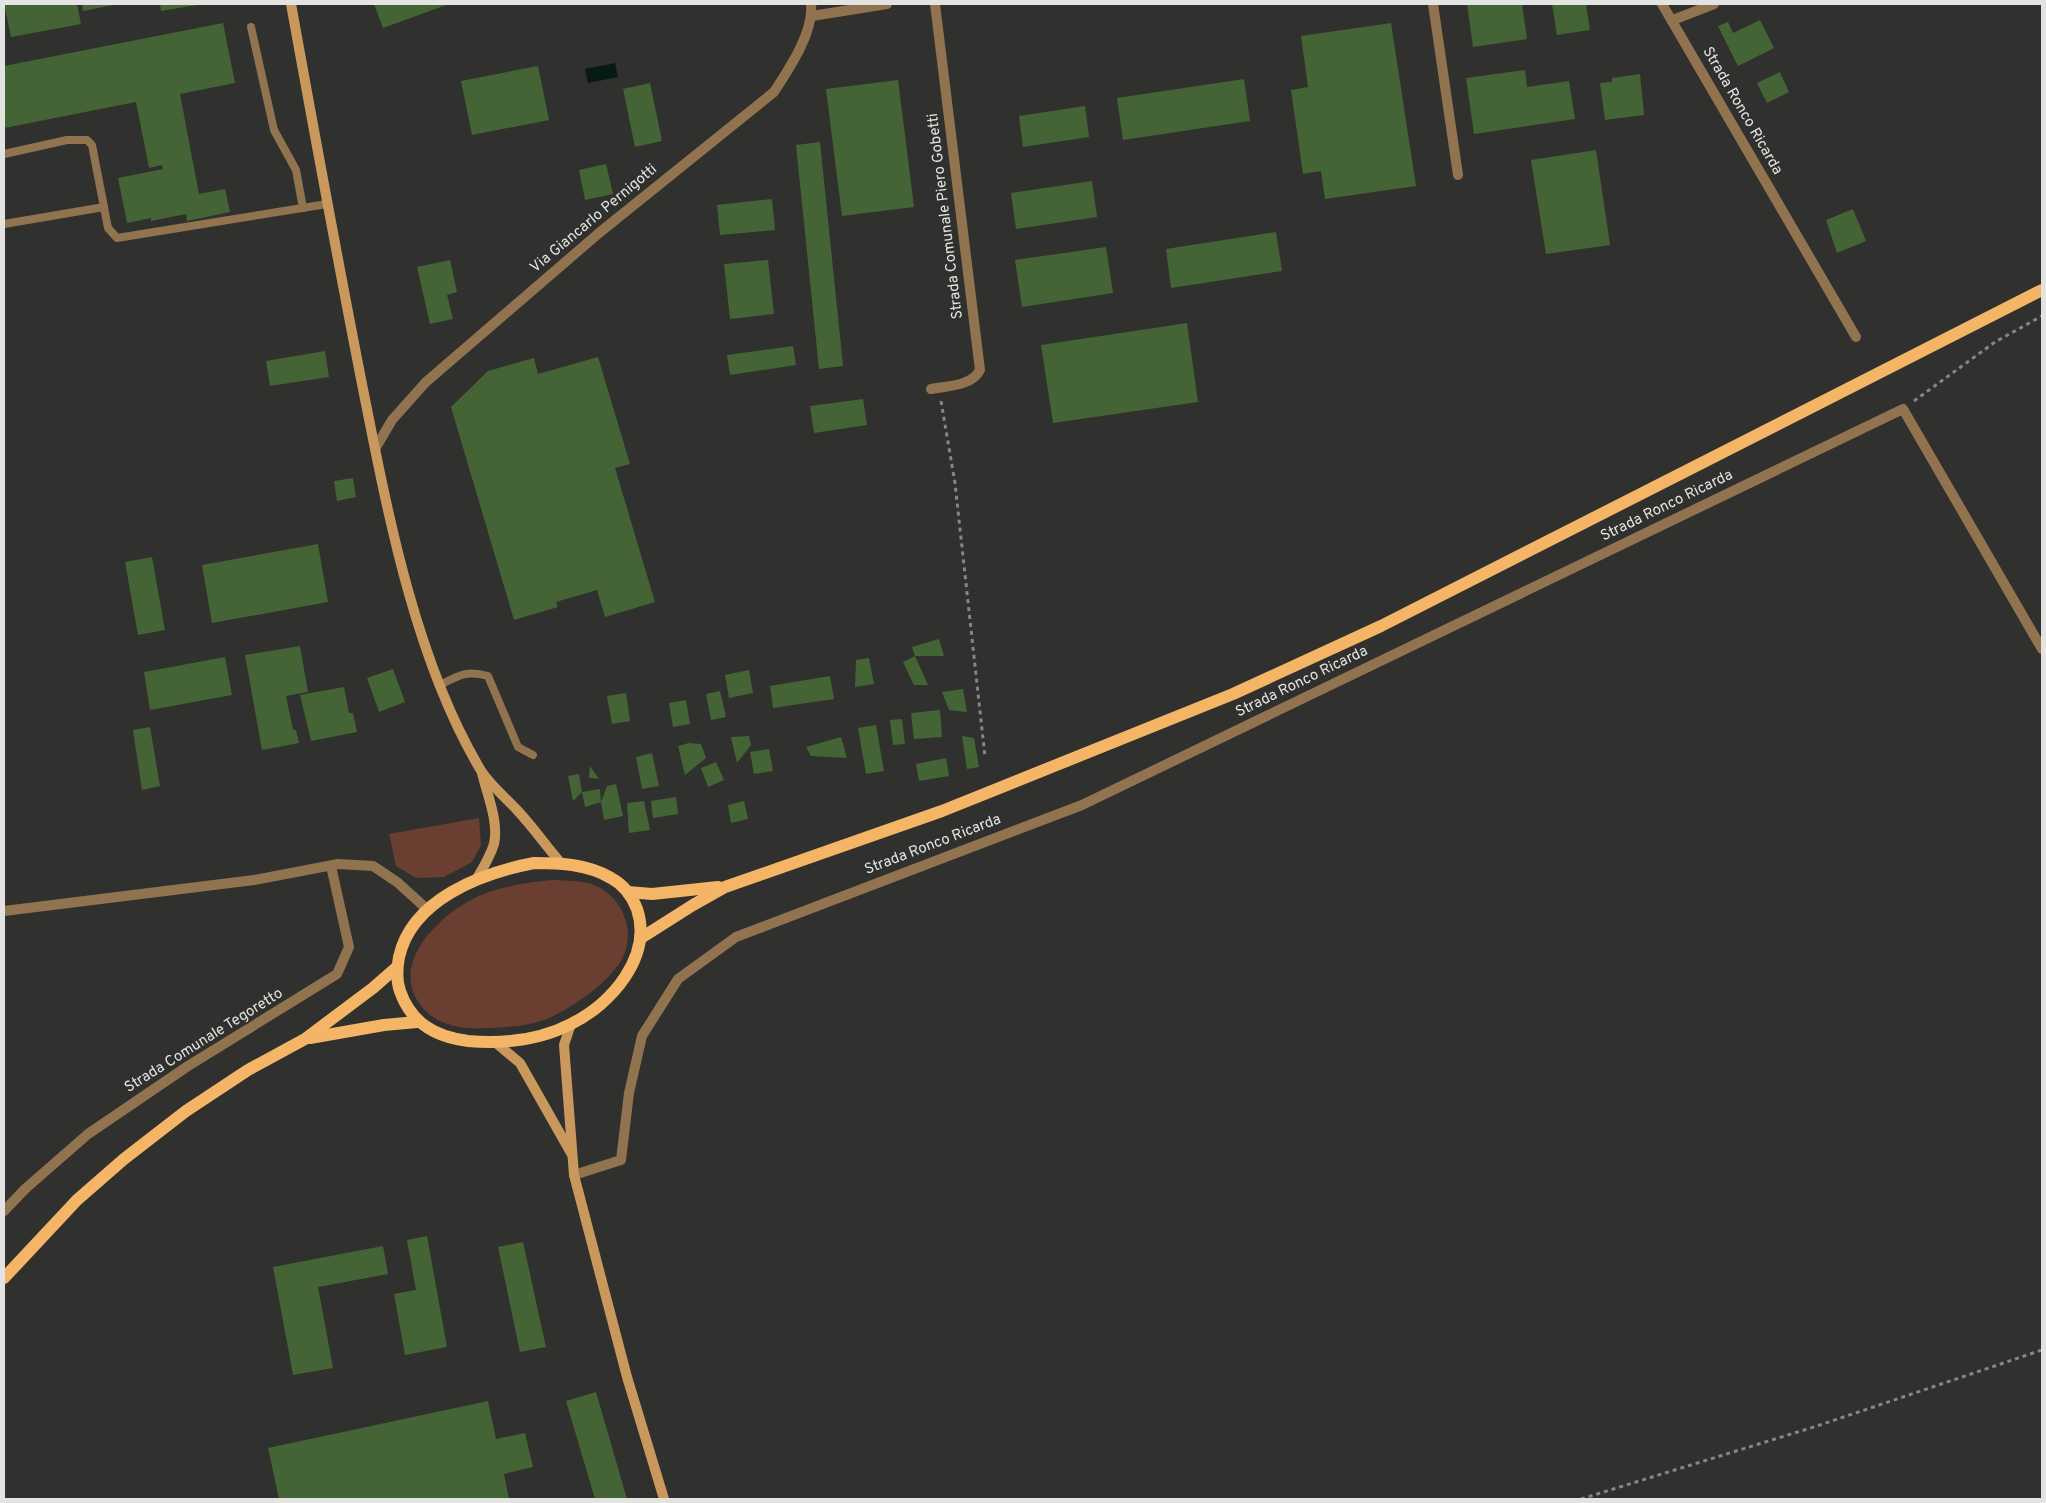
<svg xmlns="http://www.w3.org/2000/svg" width="2046" height="1503" viewBox="0 0 2046 1503" font-family="Overpass,sans-serif">
<style>
.green{fill:#6a3f32}
.water{fill:#051b14}
.building{fill:#446435}
.lines{fill:none;stroke-linecap:round;stroke-linejoin:round}
.path{stroke:#868684;stroke-width:3;stroke-dasharray:4 4;stroke-linecap:butt}
.lane{stroke:#92734f;stroke-width:8}
.street{stroke:#92734f;stroke-width:10}
.secondary{stroke:#c9985d;stroke-width:10}
.primary{stroke:#f4b566;stroke-width:12}
.labels{text-anchor:middle;dominant-baseline:central;stroke-width:4;stroke-linejoin:round;paint-order:stroke}
.street-label{font-size:15px;fill:#e3e3e1;stroke:#30302e}
</style>
<rect width="100%" height="100%" fill="#30302e"/>
<!-- green -->
<g class="green">
<polygon points="479,818 481,845 472,862 444,877 416,878 396,866 389,834"/>
<path d="M553,880C566,881 581,880 594,885C622,896 636,930 623,957C611,981 575,1006 551,1017C532,1026 509,1027 488,1028C464,1030 438,1026 422,1007C385,962 446,908 486,893C509,885 530,882 553,880Z"/>
</g>
<!-- water -->
<polygon class="water" points="615,63 618,77 588,83 585,69"/>
<!-- building -->
<g class="building">
<polygon points="4,4 77,4 81,24 11,37"/>
<polygon points="82,4 114,4 114,5 83,11"/>
<polygon points="160,4 197,4 197,5 161,11"/>
<polygon points="374,4 449,4 383,28"/>
<polygon points="1467,4 1522,4 1527,39 1473,47"/>
<polygon points="1552,4 1586,4 1590,30 1557,35"/>
<polygon points="1760,20 1774,48 1738,66 1718,26 1728,22 1733,33"/>
<polygon points="223,23 235,83 180,94 199,194 225,189 230,212 187,221 186,214 151,221 151,218 127,223 118,178 163,169 162,165 149,168 136,102 4,128 4,66"/>
<polygon points="1391,23 1416,186 1325,199 1321,171 1303,174 1291,90 1308,87 1301,36"/>
<polygon points="538,66 549,120 472,135 461,81"/>
<polygon points="1525,70 1527,87 1569,81 1575,119 1474,134 1466,78"/>
<polygon points="1780,72 1789,92 1767,103 1757,83"/>
<polygon points="1640,74 1644,115 1605,120 1600,83 1612,82 1612,78"/>
<polygon points="1244,79 1250,121 1123,140 1117,98"/>
<polygon points="898,80 914,207 842,216 826,89"/>
<polygon points="650,83 662,141 635,147 623,89"/>
<polygon points="1085,106 1089,137 1023,147 1019,116"/>
<polygon points="820,142 843,366 819,369 796,145"/>
<polygon points="1596,150 1610,245 1546,254 1531,160"/>
<polygon points="606,164 613,194 585,200 579,170"/>
<polygon points="1092,181 1097,217 1016,229 1011,193"/>
<polygon points="772,199 775,230 720,235 717,205"/>
<polygon points="1853,209 1866,241 1837,253 1826,220"/>
<polygon points="1276,232 1282,271 1171,288 1166,249"/>
<polygon points="1106,247 1113,293 1022,307 1015,260"/>
<polygon points="450,260 457,292 447,295 453,319 430,324 417,267"/>
<polygon points="768,260 774,314 730,319 724,264"/>
<polygon points="1187,323 1198,402 1053,423 1041,345"/>
<polygon points="793,346 796,365 730,375 727,355"/>
<polygon points="325,351 329,377 270,386 266,361"/>
<polygon points="598,357 630,464 615,468 655,602 605,617 597,590 556,602 558,607 514,620 451,407 488,371 534,358 538,374"/>
<polygon points="863,399 867,425 814,433 810,406"/>
<polygon points="353,478 356,497 337,501 334,481"/>
<polygon points="318,544 328,602 212,623 202,565"/>
<polygon points="152,557 165,630 138,635 125,562"/>
<polygon points="939,639 944,656 915,656 912,647"/>
<polygon points="300,646 308,692 286,696 293,730 296,730 299,743 262,750 245,655"/>
<polygon points="915,656 928,685 914,685 903,662"/>
<polygon points="225,657 232,695 150,710 144,672"/>
<polygon points="869,658 874,684 855,687 856,660"/>
<polygon points="393,669 405,702 379,712 367,678"/>
<polygon points="749,670 753,693 729,698 725,675"/>
<polygon points="830,676 834,699 773,708 770,686"/>
<polygon points="344,687 349,713 353,713 357,732 311,741 300,695"/>
<polygon points="963,689 967,712 949,710 942,692"/>
<polygon points="720,691 726,717 711,720 706,694"/>
<polygon points="626,693 630,721 612,724 607,696"/>
<polygon points="686,700 690,724 673,727 669,703"/>
<polygon points="940,710 942,737 914,739 911,713"/>
<polygon points="902,719 905,744 893,745 890,720"/>
<polygon points="876,725 884,771 866,774 858,728"/>
<polygon points="150,727 160,786 142,790 133,730"/>
<polygon points="749,736 751,745 737,763 731,737"/>
<polygon points="962,736 974,738 979,767 967,769"/>
<polygon points="841,737 847,758 811,756 806,747"/>
<polygon points="689,743 701,744 706,758 685,775 678,746"/>
<polygon points="769,749 773,771 754,774 750,752"/>
<polygon points="652,753 659,786 642,789 636,757"/>
<polygon points="946,758 949,776 919,781 916,764"/>
<polygon points="716,762 724,780 708,787 701,768"/>
<polygon points="590,766 599,779 589,778"/>
<polygon points="579,774 582,792 600,789 601,802 585,807 582,792 573,801 568,776"/>
<polygon points="616,784 623,816 604,820 601,802 607,786"/>
<polygon points="676,797 678,814 653,818 651,801"/>
<polygon points="644,801 650,830 629,833 627,803"/>
<polygon points="744,801 748,819 731,823 728,805"/>
<polygon points="427,1236 447,1347 405,1355 394,1294 416,1290 407,1240"/>
<polygon points="523,1242 546,1347 520,1352 498,1247"/>
<polygon points="383,1246 388,1274 318,1287 333,1368 293,1375 273,1267"/>
<polygon points="596,1392 627,1499 595,1499 566,1401"/>
<polygon points="488,1401 496,1439 525,1433 533,1467 504,1474 509,1499 279,1499 268,1448"/>
</g>
<g class="lines">
<!-- path -->
<g class="path">
<polyline points="941,401 955,483 985,757"/>
<polyline points="1914,401 1995,342 2042,316"/>
<polyline points="1581,1499 1817,1426 2042,1350"/>
</g>
<!-- lane -->
<g class="lane">
<polyline points="251,27 274,130 296,170 303,208"/>
<polyline points="4,154 67,140 87,140 92,145 108,228 117,238 327,204"/>
<polyline points="4,224 104,207"/>
<path d="M440,685C459,675 467,670 488,676L518,747L533,755"/>
</g>
<!-- street -->
<g class="street">
<polyline points="1433,4 1458,175"/>
<polyline points="1662,4 1856,337"/>
<polyline points="812,16 887,4"/>
<polyline points="1673,20 1714,4"/>
<path d="M931,389C947,386 972,386 980,370L935,4"/>
<path d="M375,449L392,420L426,382L599,233L774,92C789,69 814,32 811,4"/>
<polyline points="4,911 254,880 338,864 373,866 397,882 428,910"/>
<polyline points="574,1175 621,1160 629,1093 642,1036 678,979 736,937 1082,805 1903,409 2042,649"/>
<polyline points="4,1211 25,1189 88,1134 188,1066 337,974 349,947 331,866"/>
</g>
<!-- secondary -->
<g class="secondary">
<path d="M291,4C314,131 337,257 362,384C387,509 414,658 480,769C489,784 505,797 517,810C533,827 546,846 561,863"/>
<path d="M476,880C483,868 490,857 494,844C499,822 487,794 482,773"/>
<polyline points="571,1024 564,1045 574,1175 627,1377 664,1499"/>
<polyline points="496,1043 520,1063 571,1153"/>
</g>
<!-- primary -->
<g class="primary">
<path d="M534,863C560,863 588,864 611,878C624,885 632,896 637,909C653,957 611,1004 571,1024C540,1040 503,1044 468,1041C435,1037 411,1023 400,991C396,980 397,968 399,957C412,899 482,873 534,863Z"/>
<polyline points="628,892 652,894 718,887"/>
<polyline points="641,938 693,905 725,887 942,811 1233,694 1381,626 2042,290"/>
<polyline points="310,1038 384,1025 417,1022"/>
<polyline points="4,1278 77,1200 124,1159 186,1111 248,1070 305,1039 373,988 397,967"/>
</g>
</g>
<g class="labels">
<!-- street labels -->
<g class="street-label">
<text transform="translate(1742 111) rotate(60)">Strada Ronco Ricarda</text>
<text transform="translate(946 216) rotate(-97)">Strada Comunale Piero Gobetti</text>
<text transform="translate(594 219) rotate(-40)">Via Giancarlo Pernigotti</text>
<text transform="translate(1667 506) rotate(-26)">Strada Ronco Ricarda</text>
<text transform="translate(1302 682) rotate(-26)">Strada Ronco Ricarda</text>
<text transform="translate(933 845) rotate(-21)">Strada Ronco Ricarda</text>
<text transform="translate(204 1041) rotate(-32)">Strada Comunale Tegoretto</text>
</g>
</g>
<!-- border -->
<rect width="2046" height="1503" fill="none" stroke="#e3e3e1" stroke-width="10"/>
</svg>
